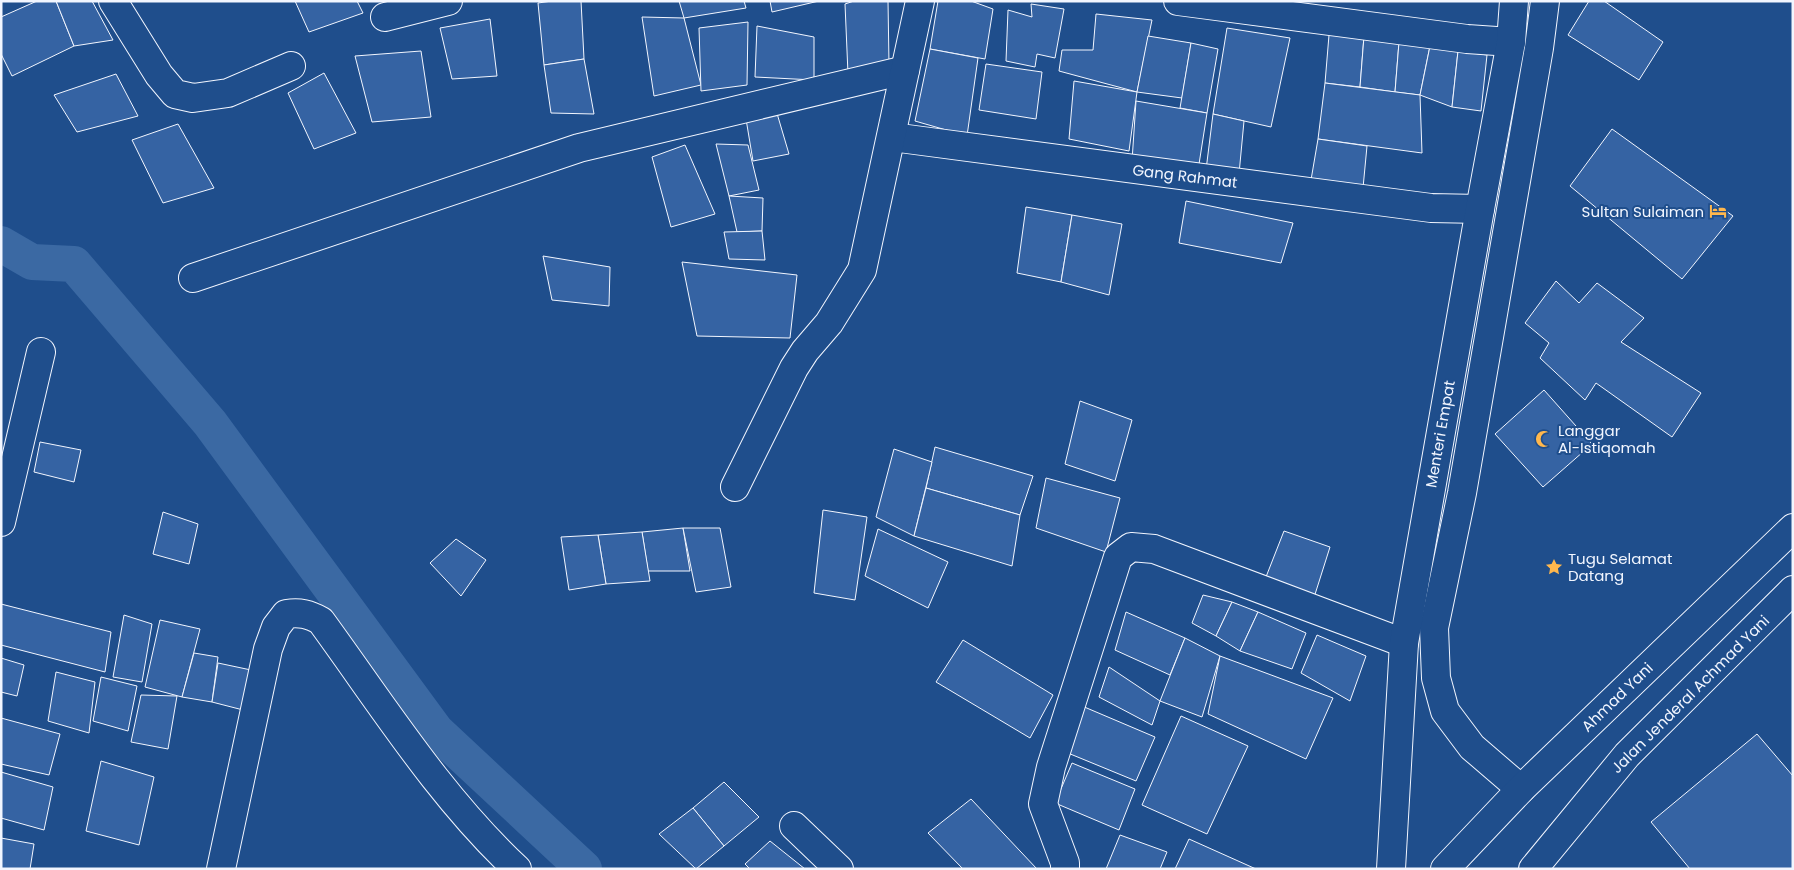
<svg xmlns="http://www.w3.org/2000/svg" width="1794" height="870" viewBox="0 0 1794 870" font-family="Poppins,sans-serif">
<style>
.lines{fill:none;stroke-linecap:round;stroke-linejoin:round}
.canal{stroke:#3b69a3;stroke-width:36}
.building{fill:#3563a3;stroke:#f2f6ff}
.street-casing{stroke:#f2f6ff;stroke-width:30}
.secondary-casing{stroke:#f2f6ff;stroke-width:30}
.highway-casing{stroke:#f2f6ff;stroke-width:30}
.street{stroke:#1f4e8c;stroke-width:28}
.secondary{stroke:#1f4e8c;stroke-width:28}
.highway{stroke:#1f4e8c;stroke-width:28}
.labels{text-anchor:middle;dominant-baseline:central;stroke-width:4;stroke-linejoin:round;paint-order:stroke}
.street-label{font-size:15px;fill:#f2f6ff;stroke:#1f4e8c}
.poi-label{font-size:15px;fill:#f2f6ff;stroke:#1f4e8c;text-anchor:start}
</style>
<rect width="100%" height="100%" fill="#1f4e8c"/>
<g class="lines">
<!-- canal -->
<polyline class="canal" points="1,244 32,262 74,264 210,423 436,731 584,869"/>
</g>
<!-- building -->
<g class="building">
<polygon points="37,1 56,1 74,46 12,76 1,54 1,17"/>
<polygon points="56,1 92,1 113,40 74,46"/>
<polygon points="295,1 357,1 363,13 309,32"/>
<polygon points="552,1 581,1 584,59 544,65 538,3"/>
<polygon points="679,1 744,1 746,8 684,18"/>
<polygon points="770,1 819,1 772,12"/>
<polygon points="854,1 888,1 889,65 848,74 845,4"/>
<polygon points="938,1 971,1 993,9 985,59 930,49"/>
<polygon points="1589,1 1604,1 1663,42 1639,80 1568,35"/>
<polygon points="1031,4 1064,9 1055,58 1037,54 1035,67 1006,61 1008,10 1032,17"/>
<polygon points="1096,14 1152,20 1137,92 1059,71 1062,50 1093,50"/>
<polygon points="642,17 684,18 701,85 654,96"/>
<polygon points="490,19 497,76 452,79 440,28"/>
<polygon points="748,22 747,85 701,91 699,28"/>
<polygon points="757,26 814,37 814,80 755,77"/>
<polygon points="1227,28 1290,38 1271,127 1213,114"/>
<polygon points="1329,35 1364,36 1360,87 1325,83"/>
<polygon points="1148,36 1191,43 1182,98 1137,92"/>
<polygon points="1364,36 1399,42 1395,92 1360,87"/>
<polygon points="1399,42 1430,46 1420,95 1395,92"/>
<polygon points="1191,43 1218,49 1207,113 1180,108"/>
<polygon points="1430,46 1458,51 1452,107 1420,95"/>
<polygon points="930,49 978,58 967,136 915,121"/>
<polygon points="421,51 431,117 372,122 355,56"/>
<polygon points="1458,51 1487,55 1481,111 1452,107"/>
<polygon points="584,59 594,114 551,113 544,65"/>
<polygon points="986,64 1042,72 1036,119 979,110"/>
<polygon points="324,73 356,133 314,149 288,93"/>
<polygon points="116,74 138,116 77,132 54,95"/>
<polygon points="1074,81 1137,92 1129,151 1069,139"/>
<polygon points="1325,83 1420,95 1422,153 1318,139"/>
<polygon points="1136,101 1207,113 1197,177 1132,161"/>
<polygon points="776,110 789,154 753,161 746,119"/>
<polygon points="1213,114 1244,121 1239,174 1206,170"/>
<polygon points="178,124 214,188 163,203 132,140"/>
<polygon points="1612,129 1733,216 1682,279 1570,186"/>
<polygon points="1318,139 1367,146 1363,188 1311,180"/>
<polygon points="716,144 748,145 759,190 729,196"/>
<polygon points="685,145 715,214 671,227 652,157"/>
<polygon points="729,196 763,198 762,231 737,232"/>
<polygon points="1186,201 1293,223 1281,263 1179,243"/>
<polygon points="1026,207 1072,215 1061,282 1017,273"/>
<polygon points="1072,215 1122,224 1109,295 1061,282"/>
<polygon points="762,231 765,260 729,259 724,232"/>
<polygon points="543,256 610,267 609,306 552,300"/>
<polygon points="682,262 797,275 790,338 697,336"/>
<polygon points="1556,281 1579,303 1597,283 1644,318 1621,342 1701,393 1672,437 1596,383 1585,400 1540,358 1549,343 1525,323"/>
<polygon points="1544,390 1592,444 1543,487 1495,434"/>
<polygon points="1080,401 1132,420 1115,481 1065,464"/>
<polygon points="40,442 81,450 74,482 34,472"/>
<polygon points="935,447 1033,476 1020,515 926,488"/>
<polygon points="894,449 932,462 914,536 876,517"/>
<polygon points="1046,478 1120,498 1106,552 1036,528"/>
<polygon points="926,488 1020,515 1012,566 914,536"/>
<polygon points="823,510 867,517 855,600 814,593"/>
<polygon points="163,512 198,524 189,564 153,554"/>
<polygon points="683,528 690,571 648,571 642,532"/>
<polygon points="683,528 720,528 731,587 696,592"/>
<polygon points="878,529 948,562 928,608 865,576"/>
<polygon points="1284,531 1330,547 1311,607 1264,582"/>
<polygon points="642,532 650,581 606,584 598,535"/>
<polygon points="598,535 606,584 569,590 561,537"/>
<polygon points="456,539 486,560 461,596 430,563"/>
<polygon points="1203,595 1232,602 1216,636 1192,623"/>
<polygon points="1232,602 1258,612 1240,651 1216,636"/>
<polygon points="1,604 111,632 105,672 1,645"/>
<polygon points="1126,612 1185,638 1170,675 1115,650"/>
<polygon points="1258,612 1306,633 1292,669 1240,651"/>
<polygon points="124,615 152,624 142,682 113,677"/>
<polygon points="160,620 200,629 182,697 145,687"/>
<polygon points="1317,635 1366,656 1350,701 1301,673"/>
<polygon points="1185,638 1220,656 1202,717 1160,701"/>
<polygon points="963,640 1053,695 1030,738 936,682"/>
<polygon points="194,653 218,657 212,702 182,697"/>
<polygon points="1220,656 1333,698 1306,759 1208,714"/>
<polygon points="1,658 24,665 17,696 1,692"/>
<polygon points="218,663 251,670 247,711 212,702"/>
<polygon points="1109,667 1160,701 1152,725 1099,697"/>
<polygon points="56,672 95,682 89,733 48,721"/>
<polygon points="101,677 137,686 128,731 93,721"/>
<polygon points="141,695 177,696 168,749 131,742"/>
<polygon points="1082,706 1155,737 1136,781 1063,751"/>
<polygon points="1181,716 1248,746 1207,834 1142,805"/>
<polygon points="1,718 60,734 49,775 1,764"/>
<polygon points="1757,734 1793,776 1793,869 1690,869 1651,822"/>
<polygon points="101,761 154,777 139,845 86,831"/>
<polygon points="1072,763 1135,789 1119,830 1055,803"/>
<polygon points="1,772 53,787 44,830 1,818"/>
<polygon points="724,782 759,817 724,846 693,808"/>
<polygon points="971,799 1037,869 963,869 928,833"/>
<polygon points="693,808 724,846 696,869 659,834"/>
<polygon points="1120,835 1167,852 1160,869 1106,869"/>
<polygon points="1,838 34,844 30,869 1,869"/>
<polygon points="1189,839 1256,869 1175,869"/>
<polygon points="770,841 805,869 750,869 745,864"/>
</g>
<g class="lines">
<!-- street casing -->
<g class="street-casing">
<g id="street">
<polyline points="113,1 159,75 175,94 193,98 228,93 291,66"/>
<polyline points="1178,1 1467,39 1511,42"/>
<polyline points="385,17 448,1"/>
<polyline points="892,137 1431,208 1480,209"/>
<polyline points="193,278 579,148 905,70"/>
<polyline points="735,487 794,368 805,351 829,323 862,270 920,1"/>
<polyline points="1,522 41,352"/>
<polyline points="794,826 839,869"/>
<path d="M221,869L268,649L276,627L286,614C300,612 309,614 321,621C383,706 440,797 517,869"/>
<polyline points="1065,869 1065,863 1043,804 1051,767 1111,579 1118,557 1131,547 1154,549 1404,643"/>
</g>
</g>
<!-- secondary casing -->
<g class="secondary-casing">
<g id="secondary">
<polyline points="1521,789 1472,747 1445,711 1436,678 1434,628 1462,493 1539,48 1545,1"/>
<polyline points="1391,869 1404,643 1480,209 1511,42 1514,1"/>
</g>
</g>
<!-- highway casing -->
<g class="highway-casing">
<g id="highway">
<polyline points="1445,869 1521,789 1793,528"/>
<polyline points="1533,869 1627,755 1793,590"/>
</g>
</g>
<!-- street -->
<use href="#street" class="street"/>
<!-- secondary -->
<use href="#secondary" class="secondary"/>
<!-- highway -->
<use href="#highway" class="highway"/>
</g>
<!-- icons -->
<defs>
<g id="hotel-bare" transform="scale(1.35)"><path d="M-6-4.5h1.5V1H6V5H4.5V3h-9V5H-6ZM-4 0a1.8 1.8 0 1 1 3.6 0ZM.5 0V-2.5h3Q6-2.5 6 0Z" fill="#ffb74d" stroke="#1f4e8c" stroke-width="2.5" paint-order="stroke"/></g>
<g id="mosque-bare" transform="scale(1.35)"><path d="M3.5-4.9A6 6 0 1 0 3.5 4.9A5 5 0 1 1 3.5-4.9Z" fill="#ffb74d" stroke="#1f4e8c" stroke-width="2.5" paint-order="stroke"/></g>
<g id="sight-bare" transform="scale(1.35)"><path d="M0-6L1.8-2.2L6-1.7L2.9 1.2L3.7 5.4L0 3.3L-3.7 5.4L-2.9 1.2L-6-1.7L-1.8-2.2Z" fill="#ffb74d" stroke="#1f4e8c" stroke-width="2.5" paint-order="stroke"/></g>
</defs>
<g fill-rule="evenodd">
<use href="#hotel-bare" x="1718" y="211"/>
<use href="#mosque-bare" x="1544" y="439"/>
<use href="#sight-bare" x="1554" y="567"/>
</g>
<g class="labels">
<!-- street labels -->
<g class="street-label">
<text transform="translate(1185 176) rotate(7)">Gang Rahmat</text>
<text transform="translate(1440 434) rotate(-80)">Menteri Empat</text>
<text transform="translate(1690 694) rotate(-45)">Jalan Jenderal Achmad Yani</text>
<text transform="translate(1617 697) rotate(-44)">Ahmad Yani</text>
</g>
<!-- poi labels -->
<g class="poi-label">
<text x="1704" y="211" text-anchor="end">Sultan Sulaiman</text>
<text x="1558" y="430">Langgar<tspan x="1558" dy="17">Al-Istiqomah</tspan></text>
<text x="1568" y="558">Tugu Selamat<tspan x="1568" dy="17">Datang</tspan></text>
</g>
</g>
<!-- border -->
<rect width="1794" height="870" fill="none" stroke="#f2f6ff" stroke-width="5"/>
</svg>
